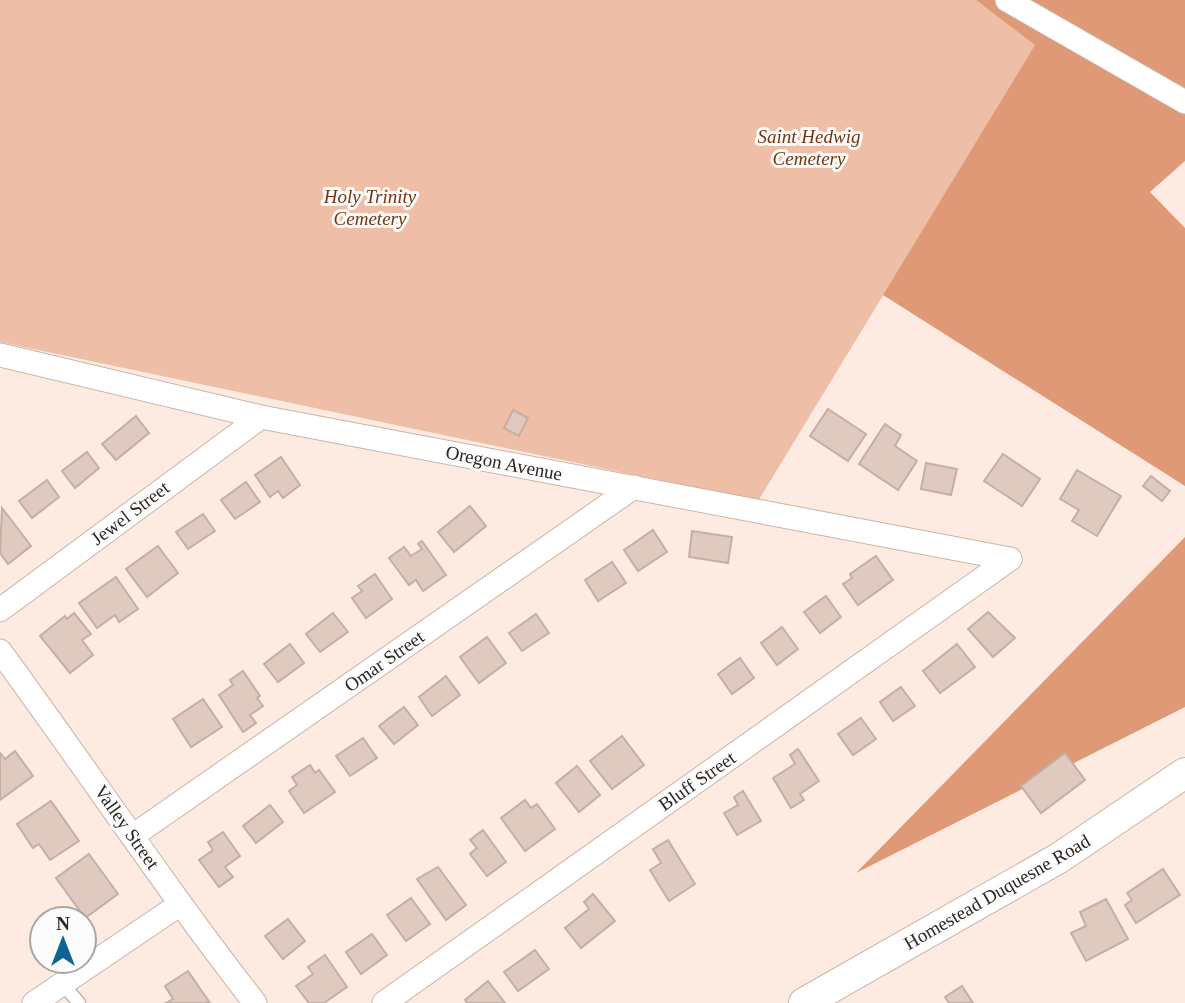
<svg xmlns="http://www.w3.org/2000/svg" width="1185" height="1003" viewBox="0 0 1185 1003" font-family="'Times New Roman',serif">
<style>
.green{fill:#efbea6}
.forest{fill:#df9977}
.building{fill:#e0c9bf;stroke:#c5afa5;stroke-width:2}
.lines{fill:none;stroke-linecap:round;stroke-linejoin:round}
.service-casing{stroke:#c9b4a9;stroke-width:15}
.minor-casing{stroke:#c9b4a9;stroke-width:25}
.tertiary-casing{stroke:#c9b4a9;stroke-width:32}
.service{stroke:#fff;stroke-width:12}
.minor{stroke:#fff;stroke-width:23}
.tertiary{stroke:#fff;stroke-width:30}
.labels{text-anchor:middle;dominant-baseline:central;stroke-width:6;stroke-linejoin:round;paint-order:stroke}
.park-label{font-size:19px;font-style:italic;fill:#74350f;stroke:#fcfcfc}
.street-label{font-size:19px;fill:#2e2622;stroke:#fcfcfc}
</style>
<rect width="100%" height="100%" fill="#fdebe2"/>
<!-- green -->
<polygon class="green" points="0,0 976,0 1036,44 758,501 0,342"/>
<!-- forest -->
<g class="forest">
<polygon points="976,0 1185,0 1185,161 1150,192 1185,228 1185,486 883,295 1035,45"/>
<polygon points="1185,537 1185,707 856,873"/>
</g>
<!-- building -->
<g class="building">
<polygon points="828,409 866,434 848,461 810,436"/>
<polygon points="513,410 528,418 519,436 504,428"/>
<polygon points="136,416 149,433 116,460 102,444"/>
<polygon points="885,424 901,435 895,446 917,461 898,490 859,464"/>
<polygon points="87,452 99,468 75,488 62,471"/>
<polygon points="1003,454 1040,479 1022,506 984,481"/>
<polygon points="281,457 300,485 283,498 278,491 270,497 255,475"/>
<polygon points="926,463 957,469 951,495 921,489"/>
<polygon points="1077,470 1121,496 1097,536 1072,521 1079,510 1060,499"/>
<polygon points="1151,476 1170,491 1162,501 1143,486"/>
<polygon points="47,480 59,497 32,518 19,501"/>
<polygon points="246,482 260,502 235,519 221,500"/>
<polygon points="470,506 486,526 454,552 438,532"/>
<polygon points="2,508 31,546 8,564 0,553"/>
<polygon points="203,514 215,531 188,549 176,532"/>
<polygon points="653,530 667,552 638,571 624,550"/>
<polygon points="692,531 732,537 728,563 689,557"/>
<polygon points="422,541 446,575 423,591 416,580 409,585 389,558 404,547 411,556 422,549 418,544"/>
<polygon points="158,546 178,573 147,597 126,569"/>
<polygon points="876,556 893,580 858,605 843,584 852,578 850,574"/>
<polygon points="612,562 626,583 598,601 585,580"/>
<polygon points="375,574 392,599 366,618 352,598 362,591 358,586"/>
<polygon points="116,577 138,609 119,622 115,615 97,628 79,603"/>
<polygon points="826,596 841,617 820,633 804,612"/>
<polygon points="988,612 1015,638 993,657 968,629"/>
<polygon points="74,613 91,634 82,640 93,655 70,673 40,636 65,616 67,619"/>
<polygon points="333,613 348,632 320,652 306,634"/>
<polygon points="536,614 549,633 522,651 509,633"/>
<polygon points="782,627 798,649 777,665 761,643"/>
<polygon points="487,637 506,663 479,683 460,657"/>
<polygon points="290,644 304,663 278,682 264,664"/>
<polygon points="957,644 975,667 940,693 923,671"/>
<polygon points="740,658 754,678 732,694 718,674"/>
<polygon points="243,671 260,696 257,698 263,706 250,715 256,723 243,732 219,695 233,685 230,680"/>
<polygon points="446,676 460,695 432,716 419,697"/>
<polygon points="901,687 915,706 893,721 880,702"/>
<polygon points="203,699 222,727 191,747 173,719"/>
<polygon points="404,707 418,725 394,744 379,726"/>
<polygon points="861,718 876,739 853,755 838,734"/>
<polygon points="622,736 644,765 612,789 590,761"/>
<polygon points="363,738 377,758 350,776 336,756"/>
<polygon points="798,749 819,781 800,794 804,800 791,808 773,778 795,764 790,755"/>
<polygon points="15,751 33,776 0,800 0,753 5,759"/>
<polygon points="1065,753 1085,780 1041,813 1021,786"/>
<polygon points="310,765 315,773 319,770 335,792 304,813 289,791 297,785 292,777"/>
<polygon points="577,766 600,795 579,812 556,783"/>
<polygon points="743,791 761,821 737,835 724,813 738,805 734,797"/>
<polygon points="525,800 531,808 537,804 555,829 525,851 501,818"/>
<polygon points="51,801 79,841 50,860 39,844 33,848 17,824"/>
<polygon points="270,805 283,822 256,843 243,826"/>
<polygon points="483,830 506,862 487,876 470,854 477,848 470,840"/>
<polygon points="223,832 240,856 225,867 233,877 219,887 199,860 213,850 208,842"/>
<polygon points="668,840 695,884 669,901 650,870 661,863 653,849"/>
<polygon points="89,854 118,894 85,918 56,878"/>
<polygon points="438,867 466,905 446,920 417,879"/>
<polygon points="1163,869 1180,895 1136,923 1125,905 1132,900 1127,893"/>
<polygon points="593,894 615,921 581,948 565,928 589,909 584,902"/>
<polygon points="411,898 430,924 406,941 387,915"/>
<polygon points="1106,899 1128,939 1086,961 1071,933 1086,926 1080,912"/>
<polygon points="288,919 305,941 283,959 265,936"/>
<polygon points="372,934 387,955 361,974 346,952"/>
<polygon points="535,950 549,969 518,991 504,972"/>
<polygon points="325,955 347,987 324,1003 309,1003 296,986 313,974 308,967"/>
<polygon points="188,971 210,1003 166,1003 173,999 165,986"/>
<polygon points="488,981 505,1003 467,1003 465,1000"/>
<polygon points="962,986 973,1003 949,1003 945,997"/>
</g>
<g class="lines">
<!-- service casing -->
<g class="service-casing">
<polyline id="service" points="63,984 79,1003"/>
</g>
<!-- minor casing -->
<g class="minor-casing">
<g id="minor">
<polyline points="1007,0 1185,102"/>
<polyline points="0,355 261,417 1010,559"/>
<polyline points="0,610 261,417"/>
<path d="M0,651C86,768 166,889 255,1003"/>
<polyline points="134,835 634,487"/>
<polyline points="34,1003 179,905"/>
<polyline points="384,1003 1010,559"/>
</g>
</g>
<!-- tertiary casing -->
<g class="tertiary-casing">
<polyline id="tertiary" points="804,1003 1059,858 1185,773"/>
</g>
<!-- service -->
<use href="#service" class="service"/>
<!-- minor -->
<use href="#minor" class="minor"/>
<!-- tertiary -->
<use href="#tertiary" class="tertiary"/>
</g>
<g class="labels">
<!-- park labels -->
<g class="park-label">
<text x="809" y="136">Saint Hedwig<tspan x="809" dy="22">Cemetery</tspan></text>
<text x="370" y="196">Holy Trinity<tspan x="370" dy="22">Cemetery</tspan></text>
</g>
<!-- street labels -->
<g class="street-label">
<text transform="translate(504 463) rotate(11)">Oregon Avenue</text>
<text transform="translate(130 513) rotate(-37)">Jewel Street</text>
<text transform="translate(384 661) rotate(-35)">Omar Street</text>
<text transform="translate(697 781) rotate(-35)">Bluff Street</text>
<text transform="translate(127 827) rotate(55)">Valley Street</text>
<text transform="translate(997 892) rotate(-30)">Homestead Duquesne Road</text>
</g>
</g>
<!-- north arrow -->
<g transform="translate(63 940)"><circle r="33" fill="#fcfcfc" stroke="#aaa6a5" stroke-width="2"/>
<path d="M0-5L12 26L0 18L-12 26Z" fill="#106495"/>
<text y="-10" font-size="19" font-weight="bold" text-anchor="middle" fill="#2e2622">N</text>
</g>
</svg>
